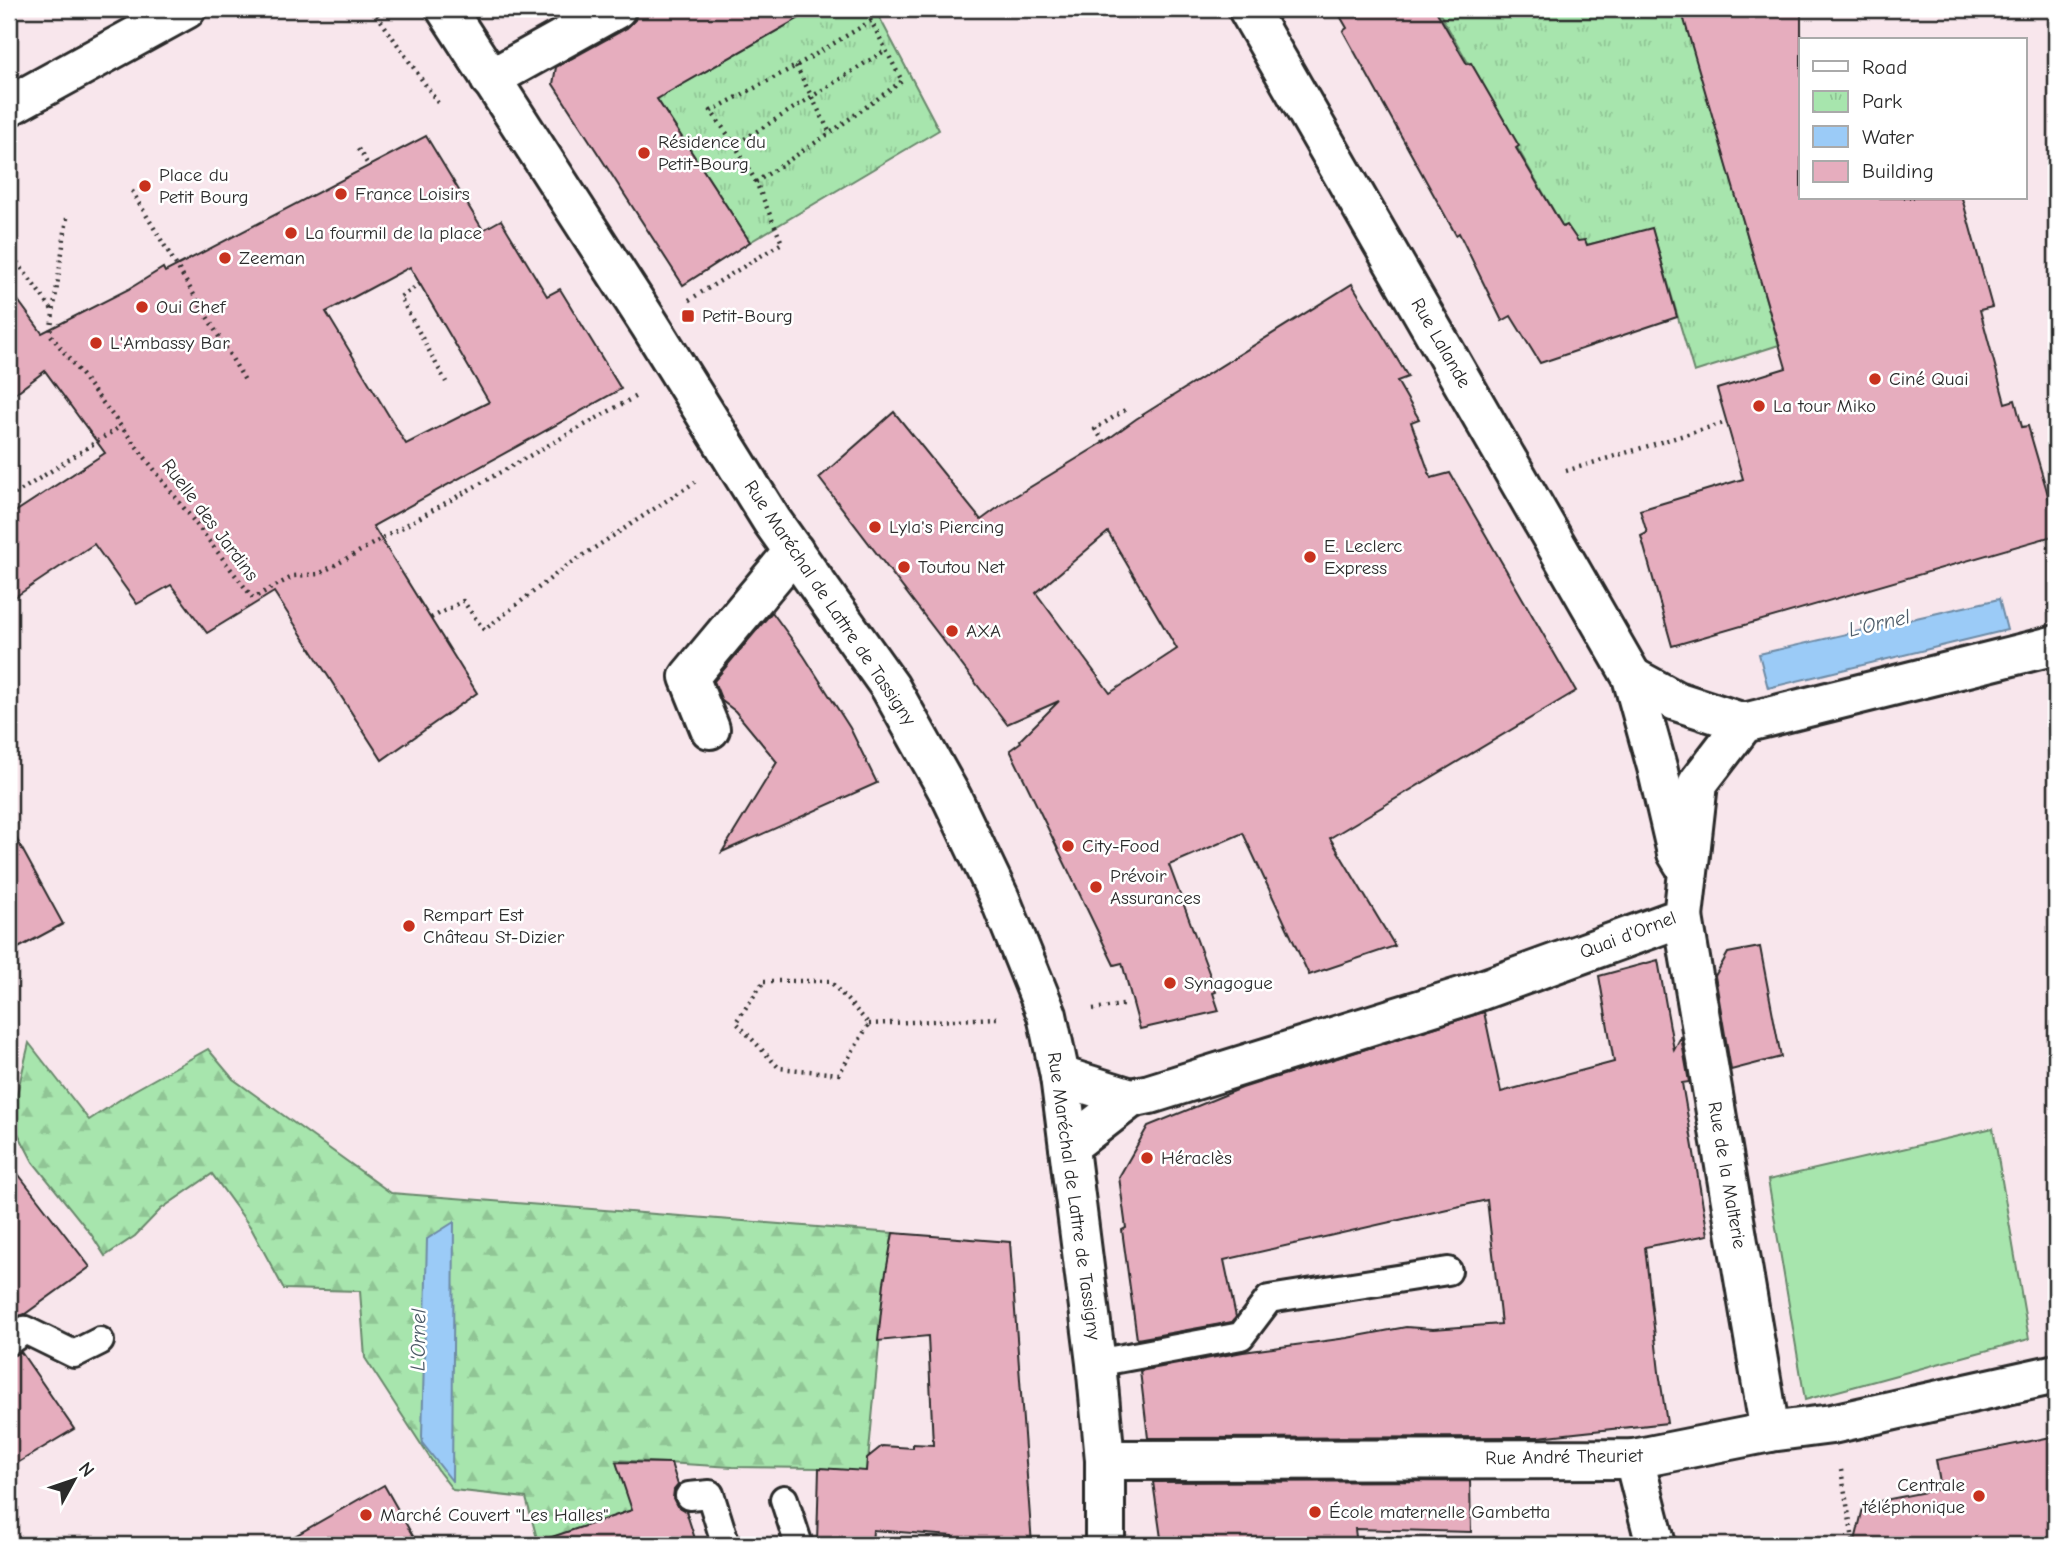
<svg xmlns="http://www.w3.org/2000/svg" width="2065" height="1554" viewBox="0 0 2065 1554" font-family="'Comic Neue',sans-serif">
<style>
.grass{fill:#a7e5ad;stroke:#69886c;stroke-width:2}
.forest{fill:url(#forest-firs);stroke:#69886c;stroke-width:2}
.park{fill:url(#park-tufts);stroke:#69886c;stroke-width:2}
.water{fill:#9bcbf7;stroke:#6e8ba5;stroke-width:2}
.building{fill:#e6adbe;stroke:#2b2b2b;stroke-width:2;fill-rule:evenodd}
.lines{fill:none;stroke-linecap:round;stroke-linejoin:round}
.service-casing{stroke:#2b2b2b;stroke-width:32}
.minor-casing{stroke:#2b2b2b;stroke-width:44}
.secondary-casing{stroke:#2b2b2b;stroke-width:44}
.path{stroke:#2b2b2b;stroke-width:4.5;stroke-dasharray:2 5;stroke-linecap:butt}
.service{stroke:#fff;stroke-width:26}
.minor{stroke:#fff;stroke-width:38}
.secondary{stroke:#fff;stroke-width:38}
.poi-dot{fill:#c8321e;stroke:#fff;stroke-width:2.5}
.labels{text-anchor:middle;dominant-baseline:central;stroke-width:5;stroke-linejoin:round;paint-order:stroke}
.poi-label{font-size:19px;fill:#2b2b2b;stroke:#fff;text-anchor:start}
.street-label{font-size:19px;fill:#2b2b2b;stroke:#fff}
.water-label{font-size:21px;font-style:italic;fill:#4d5b68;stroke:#fff}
</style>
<defs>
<pattern id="forest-firs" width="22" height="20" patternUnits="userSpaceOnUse" patternTransform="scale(1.75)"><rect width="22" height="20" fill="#a7e5ad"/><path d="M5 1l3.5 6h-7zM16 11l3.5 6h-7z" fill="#90c595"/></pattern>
<pattern id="park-tufts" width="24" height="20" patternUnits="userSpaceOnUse" patternTransform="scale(1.75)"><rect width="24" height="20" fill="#a7e5ad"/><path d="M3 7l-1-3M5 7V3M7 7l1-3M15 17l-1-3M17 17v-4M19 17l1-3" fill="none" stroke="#90c595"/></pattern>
</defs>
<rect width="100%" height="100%" fill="#f8e6ec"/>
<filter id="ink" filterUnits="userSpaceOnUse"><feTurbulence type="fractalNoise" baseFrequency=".0143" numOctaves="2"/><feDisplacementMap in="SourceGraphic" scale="14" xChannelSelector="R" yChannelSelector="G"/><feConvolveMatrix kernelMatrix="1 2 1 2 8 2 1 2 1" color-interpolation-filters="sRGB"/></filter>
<g filter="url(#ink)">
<!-- grass -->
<polygon class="grass" points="1993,1128 2029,1339 1805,1400 1768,1180"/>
<!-- forest -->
<polygon class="forest" points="29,1043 89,1120 133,1091 208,1049 233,1079 391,1193 893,1233 884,1292 867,1472 819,1468 733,1467 616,1460 633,1510 538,1542 526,1498 453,1490 439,1472 365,1358 360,1291 284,1289 251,1228 212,1174 161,1209 135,1236 105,1256 91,1234 33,1162 11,1120"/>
<!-- park -->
<g class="park">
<polygon points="815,9 875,9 939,130 750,242 657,99"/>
<polygon points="1437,9 1682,9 1779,345 1694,372 1652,229 1587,245 1585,240 1578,242 1563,227"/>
</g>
<!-- water -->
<g class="water">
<polygon points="1999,599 2007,630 1768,688 1759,654"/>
<polygon points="454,1222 452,1481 423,1444 422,1437 427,1239"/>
</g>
<!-- building -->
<g class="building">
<polygon points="638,9 815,9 657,99 750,242 683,285 553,84 556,67 627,28 635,20"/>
<polygon points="1336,9 1435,9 1467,64 1471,63 1519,146 1516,148 1563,227 1567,225 1578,241 1585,240 1587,245 1652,228 1677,317 1540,363 1511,316 1502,321 1459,233 1456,235 1343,31 1347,28"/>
<polygon points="1681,9 1801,9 1801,198 1962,198 1992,307 1980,310 2005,403 2015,400 2022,427 2028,426 2056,522 2056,535 1672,646 1641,536 1647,533 1640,510 1743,479 1717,389 1786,368"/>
<path d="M426,136L483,230L501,220L547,296L560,289L621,389L373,526L477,693L382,760L274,592L207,633L171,585L137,604L94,544L9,601V516L105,453L45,371L9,398V288L42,333L129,289L163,268L165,272ZM410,267L489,402L406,444L326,312Z"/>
<path d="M1352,284L1408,377L1397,381L1419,419L1411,422L1431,478L1450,473L1576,691L1330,838L1395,946L1309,975L1243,833L1169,865L1208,970L1216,992L1213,993L1219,1011L1140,1029L1122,963L1114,965L1010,750L1021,742L1020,740L1059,701L1007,724L819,478L894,412L981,520L1004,503L1104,442L1136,419ZM1108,532L1177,649L1110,693L1036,593Z"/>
<polygon points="772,612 804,656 850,728 877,783 722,852 777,762 735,711 722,701 714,681"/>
<polygon points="9,825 63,924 9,953"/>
<polygon points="1760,947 1781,1057 1731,1070 1715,976 1728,953"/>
<polygon points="1658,960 1674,1050 1681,1037 1689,1082 1682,1083 1708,1235 1645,1247 1659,1372 1667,1423 1538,1437 1148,1438 1140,1371 1243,1352 1347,1338 1406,1327 1433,1329 1501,1324 1487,1200 1224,1260 1236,1317 1232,1322 1137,1339 1122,1230 1126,1228 1119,1177 1148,1126 1242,1088 1484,1012 1501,1092 1614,1062 1599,976"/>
<polygon points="9,1162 90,1267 25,1314 17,1317 9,1322"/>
<polygon points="893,1233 1010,1242 1032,1545 956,1545 952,1536 873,1530 872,1545 817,1543 819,1468 866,1471 867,1458 882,1446 913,1448 913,1444 933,1445 928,1336 878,1341 884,1283"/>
<polygon points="21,1352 74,1429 9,1468 9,1357"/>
<polygon points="2056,1436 2056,1545 1854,1545 1864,1504 1941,1489 1936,1460"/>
<polygon points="616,1462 671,1463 678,1485 674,1490 673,1498 677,1506 686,1511 697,1545 550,1545 549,1538 632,1510"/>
<polygon points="1470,1481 1471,1532 1355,1529 1357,1545 1162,1545 1153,1482"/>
<polygon points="384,1485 418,1545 279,1545"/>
</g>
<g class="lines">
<!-- service casing -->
<g class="service-casing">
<g id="service">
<polyline points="9,1341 25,1330 74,1354 100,1341"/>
<polyline points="1096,1363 1241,1336 1269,1299 1448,1271"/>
<polyline points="689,1496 710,1494 726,1545"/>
<polyline points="784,1499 799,1545"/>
</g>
</g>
<!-- minor casing -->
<g class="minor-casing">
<g id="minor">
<polyline points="1248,9 1632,677 1657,767 1677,853 1683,863"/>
<polyline points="490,79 616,9"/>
<polyline points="9,106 186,9"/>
<polyline points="1632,677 1676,701 1744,723"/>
<polyline points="710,729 689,677 794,551"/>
<polyline points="1683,917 1770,1432"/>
<polyline points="1060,1076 1131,1098 1150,1094 1468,995 1683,917 1698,783 1744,723 2056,645"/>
<polyline points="1069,1146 1131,1098"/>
<polyline points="1634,1459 1656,1545"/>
<polyline points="1105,1460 1634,1459 1770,1432 1832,1424 2056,1374"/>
</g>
</g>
<!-- secondary casing -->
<g class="secondary-casing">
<polyline id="secondary" points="446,9 650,325 772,521 890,687 952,798 1000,899 1047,1015 1060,1076 1096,1363 1105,1460 1105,1545"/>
</g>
<!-- path -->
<g class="path">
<polyline points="373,9 440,106"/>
<polyline points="796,66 830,133"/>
<polyline points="358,149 369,166"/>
<polyline points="756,182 735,145 711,111 796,66 871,21 886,50"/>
<polyline points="132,191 246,382"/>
<polyline points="67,218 50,334 253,598 294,576 319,574 638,395"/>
<polyline points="9,251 53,311"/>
<polyline points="420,284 400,297 446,382"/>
<polyline points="689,300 782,243 756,182 830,133 902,81 886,50 735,145"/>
<polyline points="1104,442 1095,429 1125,410"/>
<polyline points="1566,471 1727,422"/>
<polyline points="9,498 121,426"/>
<polyline points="431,618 463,601 484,630 564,568 695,482"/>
<polygon points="764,981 830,981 869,1024 839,1074 779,1068 736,1022"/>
<polyline points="1093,1009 1123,1005"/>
<polyline points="869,1024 997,1018"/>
<polyline points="1841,1470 1854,1545"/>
<polyline points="9,1539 13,1545"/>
<polyline points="1405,1542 1406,1545"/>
</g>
<!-- service -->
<use href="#service" class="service"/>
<!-- minor -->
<use href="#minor" class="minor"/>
<!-- secondary -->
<use href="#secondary" class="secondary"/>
</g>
</g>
<!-- markers -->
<g class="poi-dot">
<circle cx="644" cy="153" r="7"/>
<circle cx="145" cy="186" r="7"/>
<circle cx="341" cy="194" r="7"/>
<circle cx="291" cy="233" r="7"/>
<circle cx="225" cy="258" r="7"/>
<circle cx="142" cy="307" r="7"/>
<rect x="681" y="309" width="14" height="14" rx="3.5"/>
<circle cx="96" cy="343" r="7"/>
<circle cx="1875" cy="379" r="7"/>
<circle cx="1759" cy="406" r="7"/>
<circle cx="875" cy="527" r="7"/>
<circle cx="1310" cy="557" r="7"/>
<circle cx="904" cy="567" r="7"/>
<circle cx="952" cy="631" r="7"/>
<circle cx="1068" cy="846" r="7"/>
<circle cx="1096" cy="887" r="7"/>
<circle cx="409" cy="926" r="7"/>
<circle cx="1170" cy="983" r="7"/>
<circle cx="1147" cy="1158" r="7"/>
<circle cx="1979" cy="1496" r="7"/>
<circle cx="1315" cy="1512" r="7"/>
<circle cx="366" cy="1515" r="7"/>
</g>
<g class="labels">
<!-- poi labels -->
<g class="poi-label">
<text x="658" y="142">Résidence du<tspan x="658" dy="22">Petit-Bourg</tspan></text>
<text x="159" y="175">Place du<tspan x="159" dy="22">Petit Bourg</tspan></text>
<text x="355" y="194">France Loisirs</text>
<text x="305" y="233">La fourmil de la place</text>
<text x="239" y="258">Zeeman</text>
<text x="156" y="307">Oui Chef</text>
<text x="702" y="316">Petit-Bourg</text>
<text x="110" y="343">L'Ambassy Bar</text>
<text x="1889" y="379">Ciné Quai</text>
<text x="1773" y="406">La tour Miko</text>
<text x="889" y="527">Lyla's Piercing</text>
<text x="1324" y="546">E. Leclerc<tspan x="1324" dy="22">Express</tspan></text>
<text x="918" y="567">Toutou Net</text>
<text x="966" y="631">AXA</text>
<text x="1082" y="846">City-Food</text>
<text x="1110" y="876">Prévoir<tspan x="1110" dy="22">Assurances</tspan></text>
<text x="423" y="915">Rempart Est<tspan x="423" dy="22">Château St-Dizier</tspan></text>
<text x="1184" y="983">Synagogue</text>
<text x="1161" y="1158">Héraclès</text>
<text x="1965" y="1485" text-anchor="end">Centrale<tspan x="1965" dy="22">téléphonique</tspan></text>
<text x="1329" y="1512">École maternelle Gambetta</text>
<text x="380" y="1515">Marché Couvert "Les Halles"</text>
</g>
<!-- street labels -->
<g class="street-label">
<text transform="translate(1441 343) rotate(60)">Rue Lalande</text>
<text transform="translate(210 520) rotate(53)">Ruelle des Jardins</text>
<text transform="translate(830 603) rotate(56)">Rue Maréchal de Lattre de Tassigny</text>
<text transform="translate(1628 935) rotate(-21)">Quai d'Ornel</text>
<text transform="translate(1727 1175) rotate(80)">Rue de la Malterie</text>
<text transform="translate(1074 1196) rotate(82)">Rue Maréchal de Lattre de Tassigny</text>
<text transform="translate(1564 1457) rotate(-1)">Rue André Theuriet</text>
</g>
<!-- water labels -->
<g class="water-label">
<text transform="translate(1879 623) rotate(-13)">L'Ornel</text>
<text transform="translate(418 1340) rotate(-89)">L'Ornel</text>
</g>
</g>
<!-- margin -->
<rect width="2065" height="1554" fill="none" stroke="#fff" stroke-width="35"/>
<rect x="18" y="18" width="2030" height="1519" fill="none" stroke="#2b2b2b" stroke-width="2.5" filter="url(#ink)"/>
<!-- legend -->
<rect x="1799" y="38" width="228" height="161" fill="#ffffff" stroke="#aaaaaa" stroke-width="2"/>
<rect x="1813" y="61" width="35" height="10" fill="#ffffff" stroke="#aaaaaa" stroke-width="2"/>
<text x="1862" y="74" font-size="21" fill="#2b2b2b">Road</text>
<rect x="1813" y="91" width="35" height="21" fill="url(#park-tufts)" stroke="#aaaaaa" stroke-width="2"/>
<text x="1862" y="108" font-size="21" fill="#2b2b2b">Park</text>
<rect x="1813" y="126" width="35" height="21" fill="#9bcbf7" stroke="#aaaaaa" stroke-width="2"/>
<text x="1862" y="144" font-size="21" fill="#2b2b2b">Water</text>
<rect x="1813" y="161" width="35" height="21" fill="#e6adbe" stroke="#aaaaaa" stroke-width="2"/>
<text x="1862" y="178" font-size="21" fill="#2b2b2b">Building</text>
<!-- north arrow -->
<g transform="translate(74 1480) rotate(50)" stroke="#ffffff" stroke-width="5" paint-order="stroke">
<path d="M0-5L12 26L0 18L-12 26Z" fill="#2b2b2b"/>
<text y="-10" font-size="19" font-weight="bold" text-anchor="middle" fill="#2b2b2b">N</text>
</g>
</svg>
